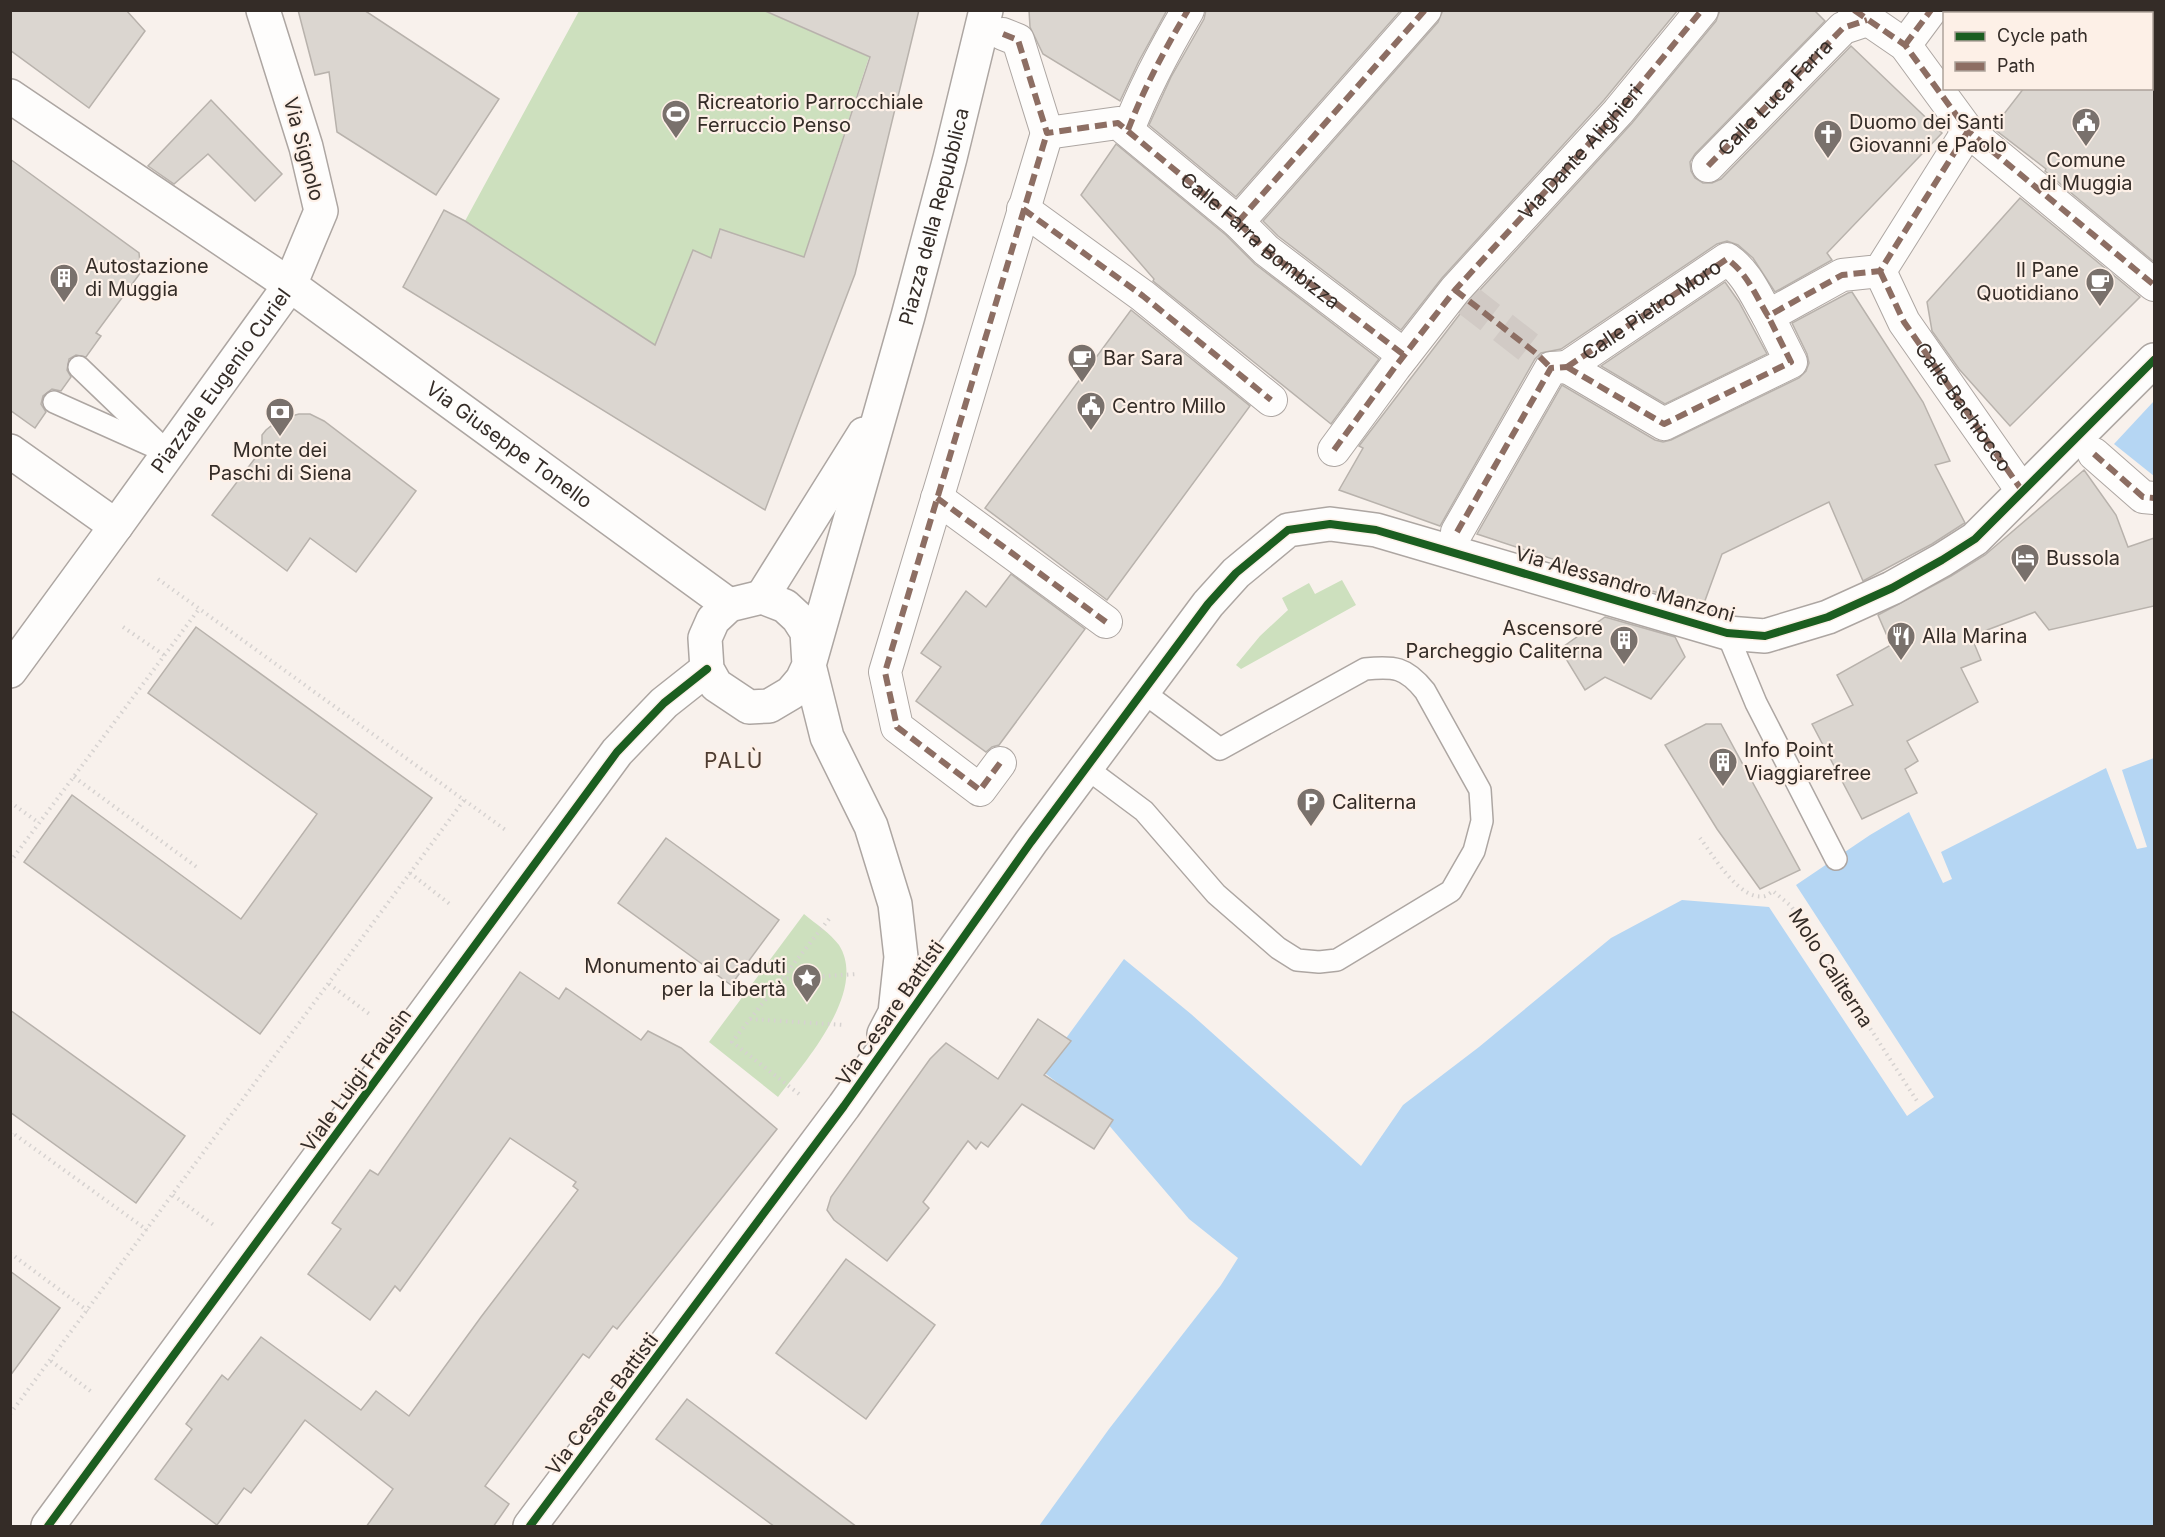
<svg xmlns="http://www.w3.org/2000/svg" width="2165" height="1537" viewBox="0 0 2165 1537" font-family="Inter,sans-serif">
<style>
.green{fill:#cde0be}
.water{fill:#b5d6f3}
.building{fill:#dbd6d0;stroke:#b8b2ac;stroke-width:1.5}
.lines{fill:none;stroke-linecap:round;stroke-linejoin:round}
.pedestrian-tunnel{stroke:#d1cac5;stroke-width:32;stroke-dasharray:32 16;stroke-linecap:butt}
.service-casing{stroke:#ada6a2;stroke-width:24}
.pedestrian-casing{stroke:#ada6a2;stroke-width:34}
.minor-casing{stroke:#ada6a2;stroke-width:36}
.tertiary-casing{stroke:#ada6a2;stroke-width:36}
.secondary-casing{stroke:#ada6a2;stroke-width:36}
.path{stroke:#d6d2d0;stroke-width:4;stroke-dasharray:1.5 4.5;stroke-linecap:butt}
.service{stroke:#fefdfc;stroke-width:21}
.pedestrian{stroke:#fefdfc;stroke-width:32}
.minor{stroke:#fefdfc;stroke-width:33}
.tertiary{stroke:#fefdfc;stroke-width:33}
.secondary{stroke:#fefdfc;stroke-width:33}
.quiet{stroke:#8d6e63;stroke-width:6;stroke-dasharray:12 6;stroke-linecap:butt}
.cycleway-casing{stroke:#fdf0e7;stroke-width:11}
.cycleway{stroke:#1b5e20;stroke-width:8}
.labels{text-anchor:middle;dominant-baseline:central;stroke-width:4.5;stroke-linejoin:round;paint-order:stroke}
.street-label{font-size:20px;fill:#342c27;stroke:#fdf0e7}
.poi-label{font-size:20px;fill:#342c27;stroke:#fdf0e7;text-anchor:start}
.neighbourhood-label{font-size:21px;letter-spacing:1.5px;fill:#4e3d31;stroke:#fdf0e7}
</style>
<rect width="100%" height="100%" fill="#f8f1ec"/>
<!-- green -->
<g class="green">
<polygon points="579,11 767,11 767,12 869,57 814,226 854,276 720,229 711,258 694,251 655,345 465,221"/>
<polygon points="1342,580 1356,605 1241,669 1236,665 1260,636 1288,610 1282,598 1309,583 1315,594"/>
<path d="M804,914C816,924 830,933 839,945C868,991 805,1062 778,1097L709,1042Z"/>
</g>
<!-- water -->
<g class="water">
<polygon points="2154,401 2154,476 2114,444"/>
<polygon points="2154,758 2154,1526 1039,1526 1109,1429 1221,1285 1238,1258 1189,1219 1101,1116 1042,1071 1124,959 1191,1014 1361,1166 1403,1105 1479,1047 1611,938 1682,900 1769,907 1907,1116 1934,1097 1796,885 1870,835 1909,812 1943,883 1952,879 1941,852 2106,768 2137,849 2147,847 2122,770"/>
</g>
<!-- building -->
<g class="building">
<polygon points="10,10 126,10 145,31 89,108 10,50"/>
<polygon points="298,10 364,10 499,99 436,195 337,132 329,72 315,75"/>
<polygon points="763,10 919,10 855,274 765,510 403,287 444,210 465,221 655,345 693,250 711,258 720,229 804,257 870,57"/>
<polygon points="1029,10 1167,10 1139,61 1120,101 1043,54 1030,27"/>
<polygon points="1206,10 1401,10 1236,197 1149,125 1171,77 1204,19"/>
<polygon points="1443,10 1678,10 1604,100 1442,278 1401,330 1278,236 1263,221 1438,22"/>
<polygon points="1720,10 1814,10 1825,21 1695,154 1690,162 1691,171 1695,178 1703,183 1712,183 1721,179 1851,46 1942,133 1827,253 1832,260 1775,292 1753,258 1738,245 1727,241 1717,244 1561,349 1541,353 1535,359 1440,526 1339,490 1363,448 1359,446 1469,302 1632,123 1716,21"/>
<polygon points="2024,88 2154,88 2154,262 2045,171 2046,169 1993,128"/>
<polygon points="211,100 282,174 255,201 208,154 174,184 148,166"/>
<polygon points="1116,144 1226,235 1255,264 1379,359 1331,424 1153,281 1154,279 1081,195"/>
<polygon points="10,159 139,253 141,272 96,333 101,336 86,357 76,355 69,359 67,370 71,377 61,391 52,389 43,396 41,404 46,412 35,428 10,410"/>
<polygon points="2020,198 2140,297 2010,426 1959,369 1932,331 1927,302"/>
<polygon points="1725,282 1739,302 1767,354 1665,404 1601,366"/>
<polygon points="1852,292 1923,402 1950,461 1935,465 1965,523 1963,524 1932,544 1863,581 1829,502 1722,554 1703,606 1625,583 1477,534 1562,385 1655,440 1663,442 1671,440 1799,378 1806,371 1809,363 1807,354 1792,323 1848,293"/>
<polygon points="1131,310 1250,406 1107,600 985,508"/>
<polygon points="299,414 310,414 324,421 416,491 356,572 310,538 287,571 212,515 262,449 262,435 266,430 280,419"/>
<polygon points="2084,470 2116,515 2128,547 2154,538 2154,606 2049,630 2035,612 1971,636 1981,660 1961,668 1978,702 1907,741 1918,761 1905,769 1917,793 1862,819 1812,724 1853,705 1837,675 1891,645 1878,615 1951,576 1985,555"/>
<polygon points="1011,574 1085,629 999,745 992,747 986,752 916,701 941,667 921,653 966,591 986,607"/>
<polygon points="1605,617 1675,637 1685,657 1651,699 1605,677 1585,690 1560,649"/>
<polygon points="196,627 432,798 260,1034 24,862 72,795 241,919 317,814 148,693"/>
<polygon points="1706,724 1721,724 1800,870 1760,889 1717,829 1665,745"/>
<polygon points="666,838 779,920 731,985 618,903"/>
<polygon points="520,972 559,999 566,988 641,1040 648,1031 681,1048 777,1129 617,1329 613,1326 589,1358 583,1354 485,1486 509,1504 493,1527 366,1527 393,1489 305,1420 251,1493 244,1488 217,1525 155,1479 192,1429 186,1424 222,1375 228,1380 261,1337 361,1410 376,1391 409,1416 481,1317 578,1190 573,1186 576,1182 510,1138 400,1291 395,1286 370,1320 308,1274 341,1229 332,1223 370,1170 378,1175"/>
<polygon points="10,1010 185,1136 136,1203 10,1112"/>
<polygon points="1038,1019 1071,1041 1044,1075 1113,1120 1094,1149 1022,1104 988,1147 981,1142 976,1149 968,1141 923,1202 929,1208 887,1261 834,1220 827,1210 831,1197 930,1059 946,1043 998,1079"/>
<polygon points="846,1259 935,1325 866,1419 776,1353"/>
<polygon points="10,1271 60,1308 10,1376"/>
<polygon points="687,1399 857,1527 775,1527 656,1439"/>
</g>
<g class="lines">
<!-- pedestrian-tunnel -->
<polyline class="pedestrian-tunnel" points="1465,298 1537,354"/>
<!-- service casing -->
<g class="service-casing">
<g id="service">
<polyline points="79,367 157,442"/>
<polyline points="54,402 168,453"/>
<polyline points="1727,633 1756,703 1836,859"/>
<path d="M1085,767L1144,811L1216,894L1278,948L1297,960L1319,962L1337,960L1451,891L1474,851L1482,821L1480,790L1425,691C1406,667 1394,666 1365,669L1220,749L1143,692"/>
</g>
</g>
<!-- pedestrian casing -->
<g class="pedestrian-casing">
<g id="pedestrian">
<polyline points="1854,10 1905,45 1968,131 2154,285"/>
<path id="s1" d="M1003,34L1018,40L1047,133L1118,123L1238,222L1266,250L1404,355"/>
<polyline points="1905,45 1931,10"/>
<path d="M1128,130C1144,88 1165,49 1188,10"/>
<polyline points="1708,166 1843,28 1867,20"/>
<polyline points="1023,209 1143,296 1271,400"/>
<polyline points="1238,222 1425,10"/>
<path id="s2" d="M1880,271L1904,322L2023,492"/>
<path id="s3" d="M1567,367L1727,259C1747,273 1756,296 1768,316L1842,275L1880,271L1968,131"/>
<polyline points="1567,367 1664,424 1791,362 1768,316"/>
<path id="s4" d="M1334,450L1395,367L1455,290L1618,112L1702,10"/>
<polyline points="2094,454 2143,497 2154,498"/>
<polyline points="937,498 1106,622"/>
<polyline points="1457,532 1551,368 1567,367"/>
<polyline points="1000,763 980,790 897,727 885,672 1047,133"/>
</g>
</g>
<!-- minor casing -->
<g class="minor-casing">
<g id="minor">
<path id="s5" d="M10,96L290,285L729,605"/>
<path id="s6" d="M10,451L116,526L290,285L321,211L306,147L263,10"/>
<polyline points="10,671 116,526"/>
</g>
</g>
<!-- tertiary casing -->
<g class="tertiary-casing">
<polyline id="tertiary" points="48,1526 617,752 664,703 707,669"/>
</g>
<!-- secondary casing -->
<g class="secondary-casing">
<g id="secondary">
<polyline points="762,597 864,434"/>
<path id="s7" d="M884,1034L895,1013L901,957L895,904L871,826L827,737L809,665L807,632L798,618L785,606L762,597L729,605L713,620L705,638L707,669L716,685L749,707L769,706L791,693L802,680L809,665L908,316L950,158L986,10"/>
<polyline points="530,1526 844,1106 1031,842 1208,604 1236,573 1288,530 1330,524 1376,530 1727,633 1765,636 1828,617 1892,588 1942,560 1975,539 2154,360"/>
</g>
</g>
<!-- path -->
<g class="path">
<polyline points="158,579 507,831"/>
<polyline points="123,627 164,655"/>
<polyline points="74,777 198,868"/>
<polyline points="10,802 39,823"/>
<path d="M1700,838C1713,855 1740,902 1765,896C1768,895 1771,892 1773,891L1791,906L1919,1104"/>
<polyline points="10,862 199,609"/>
<polyline points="410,873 451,905"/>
<polyline points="781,979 857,974"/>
<polyline points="329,984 372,1016"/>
<polyline points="750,1019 844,1025"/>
<polyline points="799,1094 732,1042 829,919"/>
<polyline points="10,1131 147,1230"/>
<polyline points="10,1139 14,1134"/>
<polyline points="173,1195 215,1226"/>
<polyline points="10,1253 88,1311"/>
<polyline points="51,1361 93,1393"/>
<polyline points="10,1414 464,800"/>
</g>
<!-- service -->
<use href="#service" class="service"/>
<!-- pedestrian -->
<use href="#pedestrian" class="pedestrian"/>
<!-- minor -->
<use href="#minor" class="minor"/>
<!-- tertiary -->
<use href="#tertiary" class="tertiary"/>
<!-- secondary -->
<use href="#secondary" class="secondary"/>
<!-- quiet -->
<g class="quiet">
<polyline points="1854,10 1905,45 1968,131 2154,285"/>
<polyline points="1003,34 1018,40 1047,133 1118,123 1238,222 1266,250 1404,355"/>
<polyline points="1905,45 1931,10"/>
<path d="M1128,130C1144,88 1165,49 1188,10"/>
<path id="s8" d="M1708,166L1843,28L1867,20"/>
<polyline points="1023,209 1143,296 1271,400"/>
<polyline points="1238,222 1425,10"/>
<polyline points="1880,271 1904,322 2023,492"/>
<polyline points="1455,290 1537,354 1551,368"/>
<path d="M1567,367L1727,259C1747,273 1756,296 1768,316L1842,275L1880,271L1968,131"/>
<polyline points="1567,367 1664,424 1791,362 1768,316"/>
<polyline points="1334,450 1395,367 1455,290 1618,112 1702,10"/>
<polyline points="2094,454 2143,497 2154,498"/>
<polyline points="937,498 1106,622"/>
<polyline points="1457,532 1551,368 1567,367"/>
<polyline points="1000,763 980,790 897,727 885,672 1047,133"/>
</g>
<!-- cycleway casing -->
<g class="cycleway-casing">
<g id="cycleway">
<polyline points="48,1526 617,752 664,703 707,669"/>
<polyline points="530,1526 844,1106 1031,842 1208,604 1236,573 1288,530 1330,524 1376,530 1727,633 1765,636 1828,617 1892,588 1942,560 1975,539 2154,360"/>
</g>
</g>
<!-- cycleway -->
<use href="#cycleway" class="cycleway"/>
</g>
<!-- icons -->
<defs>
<g id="stadium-pin" transform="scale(1.5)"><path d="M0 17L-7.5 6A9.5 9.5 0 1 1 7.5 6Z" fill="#79716c" stroke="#fdf0e7"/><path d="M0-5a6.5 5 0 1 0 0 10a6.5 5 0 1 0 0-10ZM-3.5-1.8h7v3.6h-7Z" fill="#fff"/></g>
<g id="civic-pin" transform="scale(1.5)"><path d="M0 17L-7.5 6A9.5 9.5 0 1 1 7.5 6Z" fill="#79716c" stroke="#fdf0e7"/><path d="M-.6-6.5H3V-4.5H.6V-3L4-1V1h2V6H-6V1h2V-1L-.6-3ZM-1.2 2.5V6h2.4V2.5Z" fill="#fff"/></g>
<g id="church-pin" transform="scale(1.5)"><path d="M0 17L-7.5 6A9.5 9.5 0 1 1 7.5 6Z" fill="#79716c" stroke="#fdf0e7"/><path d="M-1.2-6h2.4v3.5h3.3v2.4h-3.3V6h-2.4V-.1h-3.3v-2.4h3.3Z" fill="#fff"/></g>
<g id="building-pin" transform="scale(1.5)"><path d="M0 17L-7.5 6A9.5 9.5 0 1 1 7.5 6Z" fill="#79716c" stroke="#fdf0e7"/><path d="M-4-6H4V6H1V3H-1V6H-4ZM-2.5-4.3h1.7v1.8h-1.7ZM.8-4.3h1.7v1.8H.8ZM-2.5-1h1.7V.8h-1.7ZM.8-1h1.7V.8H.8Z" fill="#fff"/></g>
<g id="cafe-pin" transform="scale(1.5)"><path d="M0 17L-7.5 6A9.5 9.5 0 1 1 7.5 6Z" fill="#79716c" stroke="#fdf0e7"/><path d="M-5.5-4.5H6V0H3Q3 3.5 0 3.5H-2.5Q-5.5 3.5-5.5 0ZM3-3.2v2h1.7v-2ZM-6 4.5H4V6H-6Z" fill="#fff"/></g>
<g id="bank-pin" transform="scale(1.5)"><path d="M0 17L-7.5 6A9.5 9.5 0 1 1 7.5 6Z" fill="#79716c" stroke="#fdf0e7"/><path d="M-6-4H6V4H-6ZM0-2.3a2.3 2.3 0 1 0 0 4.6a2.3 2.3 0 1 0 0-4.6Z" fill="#fff"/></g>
<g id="hotel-pin" transform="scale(1.5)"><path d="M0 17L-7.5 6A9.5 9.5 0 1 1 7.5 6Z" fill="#79716c" stroke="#fdf0e7"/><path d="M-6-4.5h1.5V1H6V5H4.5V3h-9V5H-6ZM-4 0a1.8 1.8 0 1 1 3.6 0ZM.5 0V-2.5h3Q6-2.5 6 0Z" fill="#fff"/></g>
<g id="restaurant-pin" transform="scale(1.5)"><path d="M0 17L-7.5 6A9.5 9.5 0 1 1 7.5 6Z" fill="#79716c" stroke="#fdf0e7"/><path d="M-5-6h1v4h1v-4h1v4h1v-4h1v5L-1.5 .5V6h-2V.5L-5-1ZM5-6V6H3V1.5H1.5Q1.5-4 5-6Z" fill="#fff"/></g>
<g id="parking-pin" transform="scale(1.5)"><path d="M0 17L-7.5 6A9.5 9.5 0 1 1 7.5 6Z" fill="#79716c" stroke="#fdf0e7"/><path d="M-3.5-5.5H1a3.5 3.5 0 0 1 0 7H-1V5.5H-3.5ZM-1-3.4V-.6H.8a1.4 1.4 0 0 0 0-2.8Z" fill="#fff"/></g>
<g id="sight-pin" transform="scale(1.5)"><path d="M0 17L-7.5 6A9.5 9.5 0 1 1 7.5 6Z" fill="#79716c" stroke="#fdf0e7"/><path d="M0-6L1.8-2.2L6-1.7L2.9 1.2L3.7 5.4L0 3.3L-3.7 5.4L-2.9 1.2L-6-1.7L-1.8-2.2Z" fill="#fff"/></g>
</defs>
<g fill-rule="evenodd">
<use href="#stadium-pin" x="676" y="114"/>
<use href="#civic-pin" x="2086" y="122"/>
<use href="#church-pin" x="1828" y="134"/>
<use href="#building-pin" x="64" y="278"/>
<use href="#cafe-pin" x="2100" y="282"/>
<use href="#cafe-pin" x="1082" y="358"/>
<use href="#civic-pin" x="1091" y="406"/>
<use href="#bank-pin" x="280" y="412"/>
<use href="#hotel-pin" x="2025" y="558"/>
<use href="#restaurant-pin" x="1901" y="636"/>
<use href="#building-pin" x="1624" y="640"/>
<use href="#building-pin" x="1723" y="762"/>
<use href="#parking-pin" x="1311" y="802"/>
<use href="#sight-pin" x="807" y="978"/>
</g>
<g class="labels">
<!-- street labels -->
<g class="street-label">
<text stroke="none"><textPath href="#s8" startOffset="96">Calle Luca Farra</textPath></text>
<text transform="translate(304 149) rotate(75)">Via Signolo</text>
<text stroke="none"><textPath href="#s4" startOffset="387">Via Dante Alighieri</textPath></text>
<text stroke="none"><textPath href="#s7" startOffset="1190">Piazza della Repubblica</textPath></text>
<text stroke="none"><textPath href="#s1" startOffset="370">Calle Farra Bombizza</textPath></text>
<text stroke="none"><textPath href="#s3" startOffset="102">Calle Pietro Moro</textPath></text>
<text stroke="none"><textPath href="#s6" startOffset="309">Piazzale Eugenio Curiel</textPath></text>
<text stroke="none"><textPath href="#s2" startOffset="160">Calle Bachiocco</textPath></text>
<text stroke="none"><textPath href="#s5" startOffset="609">Via Giuseppe Tonello</textPath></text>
<text transform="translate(1625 584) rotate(16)">Via Alessandro Manzoni</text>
<text transform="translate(1831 968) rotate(57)">Molo Caliterna</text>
<text transform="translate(890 1013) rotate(-55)">Via Cesare Battisti</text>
<text transform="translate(356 1080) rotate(-54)">Viale Luigi Frausin</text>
<text transform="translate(602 1404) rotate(-53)">Via Cesare Battisti</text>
</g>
<!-- poi labels -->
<g class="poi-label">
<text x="697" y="102">Ricreatorio Parrocchiale<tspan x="697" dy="23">Ferruccio Penso</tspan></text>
<text x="1849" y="122">Duomo dei Santi<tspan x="1849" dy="23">Giovanni e Paolo</tspan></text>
<text x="2086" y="160" text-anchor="middle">Comune<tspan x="2086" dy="23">di Muggia</tspan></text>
<text x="85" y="266">Autostazione<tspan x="85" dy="23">di Muggia</tspan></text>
<text x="2079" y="270" text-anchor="end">Il Pane<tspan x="2079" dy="23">Quotidiano</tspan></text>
<text x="1103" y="358">Bar Sara</text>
<text x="1112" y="406">Centro Millo</text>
<text x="280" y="450" text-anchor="middle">Monte dei<tspan x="280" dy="23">Paschi di Siena</tspan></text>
<text x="2046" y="558">Bussola</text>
<text x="1603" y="628" text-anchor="end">Ascensore<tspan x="1603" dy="23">Parcheggio Caliterna</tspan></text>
<text x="1922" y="636">Alla Marina</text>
<text x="1744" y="750">Info Point<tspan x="1744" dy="23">Viaggiarefree</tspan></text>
<text x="1332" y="802">Caliterna</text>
<text x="786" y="966" text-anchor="end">Monumento ai Caduti<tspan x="786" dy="23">per la Libertà</tspan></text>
</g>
<!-- neighbourhood labels -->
<g class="neighbourhood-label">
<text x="734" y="760">PALÙ</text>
</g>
</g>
<!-- border -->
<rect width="2165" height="1537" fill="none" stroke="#342c27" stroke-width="24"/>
<!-- legend -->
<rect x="1943" y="12" width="210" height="78" fill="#fdf0e7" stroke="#ada29a" stroke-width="1.5"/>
<rect x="1955" y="32" width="30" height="9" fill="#1b5e20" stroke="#ada29a" stroke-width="1.5"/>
<text x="1997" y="42" font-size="18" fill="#342c27">Cycle path</text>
<rect x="1955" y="62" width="30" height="9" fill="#8d6e63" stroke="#ada29a" stroke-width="1.5"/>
<text x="1997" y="72" font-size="18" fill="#342c27">Path</text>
</svg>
